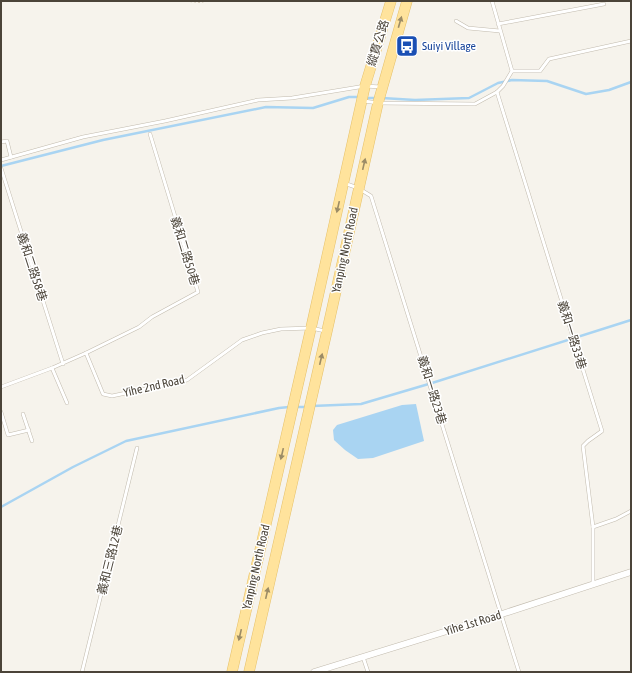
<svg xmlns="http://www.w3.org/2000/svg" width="632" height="673" viewBox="0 0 632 673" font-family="'Asap Condensed','Noto Sans TC',sans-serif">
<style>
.water{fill:#a9d4f2}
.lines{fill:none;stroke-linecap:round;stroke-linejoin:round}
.stream{stroke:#a9d4f2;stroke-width:2.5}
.service-casing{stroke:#c2bbae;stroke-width:4}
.minor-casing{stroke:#c2bbae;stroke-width:7}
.primary-casing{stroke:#e6c16a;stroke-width:11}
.path{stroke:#c4b79f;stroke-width:1.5;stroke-dasharray:2 2;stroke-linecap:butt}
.service{stroke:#fff;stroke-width:3}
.minor{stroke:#fff;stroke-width:6}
.primary{stroke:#ffe39c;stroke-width:10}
.oneway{fill:#9c8c66}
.labels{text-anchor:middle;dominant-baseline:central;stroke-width:3;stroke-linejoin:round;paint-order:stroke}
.street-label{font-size:12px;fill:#4b4439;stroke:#fff}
.transit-label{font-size:12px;fill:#164399;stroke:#fff;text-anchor:start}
</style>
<rect width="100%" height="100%" fill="#f6f3ec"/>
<!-- water -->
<polygon class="water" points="416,404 424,441 373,458 358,459 345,450 334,440 333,430 337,425 402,405"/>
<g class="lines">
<!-- stream -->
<g class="stream">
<polyline points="366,98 377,98"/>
<polyline points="382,98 415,100 469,98 498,83 512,80 547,81 586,94 609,90 631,82"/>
<polyline points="1,166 103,140 266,107 313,108 349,97 361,97"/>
<polyline points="312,406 361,404 432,383 631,320"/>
<polyline points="296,407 307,407"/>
<polyline points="1,507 73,467 126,441 279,408 289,407"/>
</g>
<!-- service casing -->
<g class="service-casing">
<g id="service">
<polyline points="492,1 512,71 503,86 497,92 602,431 588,441 583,446 593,527 593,584"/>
<polyline points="456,21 468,28 500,31"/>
<polyline points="498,24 604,4"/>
<polyline points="512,71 540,71 549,59 631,41"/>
<polyline points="364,101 378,103 475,104 497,92"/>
<polyline points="1,142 7,141 11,157"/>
<polyline points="1,160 83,137 165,121 258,100 292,98 365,86 381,87"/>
<polyline points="1,168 63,364"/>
<polyline points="344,183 358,188 371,196 519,672"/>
<polyline points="86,353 139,327 152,317 198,292 150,134"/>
<polyline points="52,368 67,403"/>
<polyline points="1,387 52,368 86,353 103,394 112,396 187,380 242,340 262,333 281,329 311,328 325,331"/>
<polyline points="1,412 8,435 29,430"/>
<polyline points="23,414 32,441"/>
<polyline points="593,527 616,519 631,511"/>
<polyline points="363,657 368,672"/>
<polyline points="82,672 137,448"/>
</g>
</g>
<!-- minor casing -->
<g class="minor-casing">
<polyline id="minor" points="314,672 502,614 631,572"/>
</g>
<!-- primary casing -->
<g class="primary-casing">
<g id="primary">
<polyline points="232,672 311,328 365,86 391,1"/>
<polyline points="249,672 327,331 378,103 407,1"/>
</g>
</g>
<!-- path -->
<polyline class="path" points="186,1 201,2 205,1"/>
<!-- service -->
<use href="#service" class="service"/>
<!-- minor -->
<use href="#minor" class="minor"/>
<!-- primary -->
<use href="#primary" class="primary"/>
</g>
<!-- one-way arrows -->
<defs><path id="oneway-solid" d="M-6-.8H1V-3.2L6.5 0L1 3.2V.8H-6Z"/></defs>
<g class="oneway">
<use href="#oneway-solid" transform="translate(400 22) rotate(-74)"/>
<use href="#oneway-solid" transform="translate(364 164) rotate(-77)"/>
<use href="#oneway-solid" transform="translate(338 207) rotate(103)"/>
<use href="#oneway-solid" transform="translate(321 359) rotate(-77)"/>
<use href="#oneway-solid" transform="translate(282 454) rotate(103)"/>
<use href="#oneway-solid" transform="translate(267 593) rotate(-77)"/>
<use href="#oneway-solid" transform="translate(240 635) rotate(103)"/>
</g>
<!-- icons -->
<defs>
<g id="bus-square" transform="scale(1.15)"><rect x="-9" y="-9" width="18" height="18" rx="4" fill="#1a4fb4" stroke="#fff"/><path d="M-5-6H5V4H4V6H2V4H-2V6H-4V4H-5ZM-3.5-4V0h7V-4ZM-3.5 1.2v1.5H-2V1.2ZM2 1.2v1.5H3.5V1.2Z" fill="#fff"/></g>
</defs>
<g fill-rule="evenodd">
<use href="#bus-square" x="407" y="46"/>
</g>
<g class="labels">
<!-- street labels -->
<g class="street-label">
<text transform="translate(378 43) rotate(-73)">縱貫公路</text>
<text transform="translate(345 250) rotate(-78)">Yanping North Road</text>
<text transform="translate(185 251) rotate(73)">義和二路50巷</text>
<text transform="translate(32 267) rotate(72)">義和二路58巷</text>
<text transform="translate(572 335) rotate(73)">義和一路33巷</text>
<text transform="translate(154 386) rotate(-13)">Yihe 2nd Road</text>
<text transform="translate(432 390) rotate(73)">義和一路23巷</text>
<text transform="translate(110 560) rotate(-76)">義和三路12巷</text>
<text transform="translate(256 567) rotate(-77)">Yanping North Road</text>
<text transform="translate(473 623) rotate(-17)">Yihe 1st Road</text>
</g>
<!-- transit labels -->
<g class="transit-label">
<text x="422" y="46">Suiyi Village</text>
</g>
</g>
<!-- border -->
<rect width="632" height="673" fill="none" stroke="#4b4439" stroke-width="4"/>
</svg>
